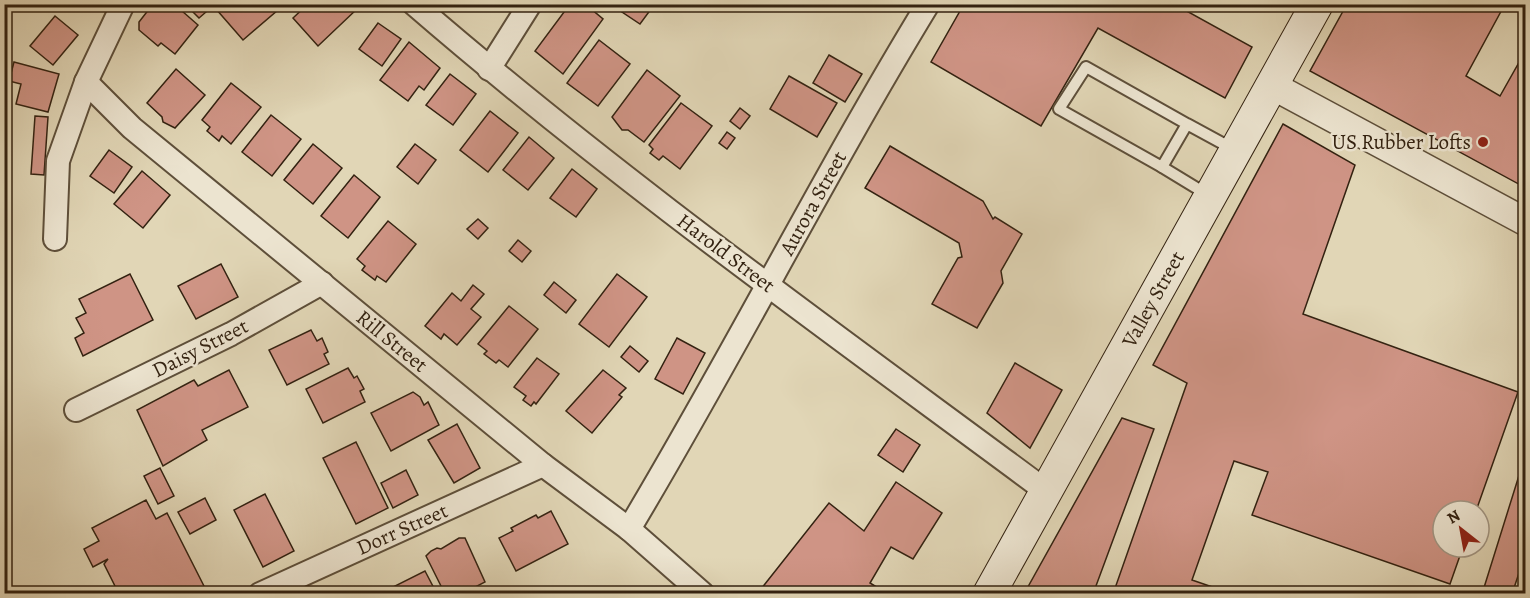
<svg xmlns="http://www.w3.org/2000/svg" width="1530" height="598" font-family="Alegreya,serif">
  <rect width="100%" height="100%" fill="#e1d6b6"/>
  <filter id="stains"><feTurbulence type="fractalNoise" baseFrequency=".00333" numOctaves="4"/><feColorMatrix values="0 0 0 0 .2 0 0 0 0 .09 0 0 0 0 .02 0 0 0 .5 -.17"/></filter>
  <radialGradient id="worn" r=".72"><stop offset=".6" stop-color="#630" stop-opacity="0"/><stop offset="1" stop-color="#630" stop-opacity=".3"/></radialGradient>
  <g fill="#cf9485" stroke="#321" stroke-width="1.5">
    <path d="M153,4H174L198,25L175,54L161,43L158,46L139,30V22Z"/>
    <path d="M191,4H199L206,12L199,18L188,7Z"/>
    <path d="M221,4H285L243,40L216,9Z"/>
    <path d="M308,4H354L358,8L318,46L293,18Z"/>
    <path d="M570,4H585L603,19L563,74L535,51Z"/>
    <path d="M627,4H654V5L640,24L622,12Z"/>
    <path d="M964,4H1174L1252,47L1225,98L1098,28L1041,126L931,62Z"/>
    <path d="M1347,4H1505L1466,76L1500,96L1526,50V188L1310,71Z"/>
    <path d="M55,16L78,35L53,65L30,46Z"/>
    <path d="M378,23L401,39L382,66L359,49Z"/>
    <path d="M599,40L630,64L598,106L567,83Z"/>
    <path d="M409,42L440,68L424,90L419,86L408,101L380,80Z"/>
    <path d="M829,55L862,74L845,102L813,83Z"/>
    <path d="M14,62L59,74L48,112L16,104L21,84L9,81Z"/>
    <path d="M176,69L205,95L175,128L163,122L162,117L147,103Z"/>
    <path d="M647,70L680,96L644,142L628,130H622L612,117Z"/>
    <path d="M450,74L476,94L453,125L426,105Z"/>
    <path d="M789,76L837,103L817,137L770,109Z"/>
    <path d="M231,83L261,107L231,144L222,136L219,141L207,131L210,127L202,120Z"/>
    <path d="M681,103L712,126L680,169L663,156L659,160L650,153L653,149L649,145Z"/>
    <path d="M740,108L750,116L740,129L730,121Z"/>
    <path d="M490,111L518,133L488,172L460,150Z"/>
    <path d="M271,115L301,139L272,176L242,152Z"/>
    <path d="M35,116L48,117L44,175L31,174Z"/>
    <path d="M1283,124L1355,165L1303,314L1518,392L1476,511H1443V547H1463L1450,584L1252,515L1268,472L1234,461L1192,580L1224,591L1223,594H1113L1187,383L1153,365Z"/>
    <path d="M727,132L735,138L727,149L719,143Z"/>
    <path d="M529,137L554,158L528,190L503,170Z"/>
    <path d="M313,144L342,168L313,204L284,180Z"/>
    <path d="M415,144L436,160L418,184L397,167Z"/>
    <path d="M890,146L983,201L993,219L995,217L1022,234L1001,271L1003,283L977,328L932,304L958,258L962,257L959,243L865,188Z"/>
    <path d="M109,150L132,167L114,193L90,176Z"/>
    <path d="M572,169L597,189L576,217L550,198Z"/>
    <path d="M142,171L170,195L143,228L114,204Z"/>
    <path d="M354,175L380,197L348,238L321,216Z"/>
    <path d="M478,219L488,228L478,239L467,229Z"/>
    <path d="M388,221L416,244L386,282L377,276L375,280L362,270L365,266L357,259Z"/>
    <path d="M518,240L531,251L522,262L509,251Z"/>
    <path d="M221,264L238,297L196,319L178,286Z"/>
    <path d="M130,274L153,320L83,356L75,338L84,333L76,318L86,313L79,299Z"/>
    <path d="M617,274L647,297L609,347L579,324Z"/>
    <path d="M554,282L576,300L566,313L544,295Z"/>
    <path d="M473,285L484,294L471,309L481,317L457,345L444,334L441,339L425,326L452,293L461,301Z"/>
    <path d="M509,306L538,329L508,367L499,360L496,363L484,354L487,351L478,344Z"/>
    <path d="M311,330L317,341L322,338L328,352L324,354L329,364L287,385L269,350Z"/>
    <path d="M677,338L705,353L683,394L655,379Z"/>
    <path d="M630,346L648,361L639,372L621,357Z"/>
    <path d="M537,358L559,374L536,404L534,402L531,406L523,400L526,396L514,387Z"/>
    <path d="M1015,363L1062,390L1030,448L987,413Z"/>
    <path d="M348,368L354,378L357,376L364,389L360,391L365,402L323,423L306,389Z"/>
    <path d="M229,370L248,407L202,430L207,440L163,466L137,410L194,380L198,386Z"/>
    <path d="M603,370L626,388L619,395L622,397L592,433L566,411Z"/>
    <path d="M413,392L420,397L424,405L428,402L439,425L391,451L371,413Z"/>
    <path d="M1122,418L1154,429L1093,594H1024Z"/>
    <path d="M457,424L480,468L454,483L428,440Z"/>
    <path d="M896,429L920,445L903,472L878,455Z"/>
    <path d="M356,442L388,508L356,524L323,458Z"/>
    <path d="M1526,453V552L1512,594H1482Z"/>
    <path d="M160,468L174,496L158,504L144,476Z"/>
    <path d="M406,470L418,495L393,508L381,483Z"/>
    <path d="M896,482L942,513L913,559L891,547L870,583L880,589L878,594H757L829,503L864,531Z"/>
    <path d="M265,494L294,551L263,567L234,510Z"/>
    <path d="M205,498L216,520L190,534L178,512Z"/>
    <path d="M146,500L156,519L167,513L208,594H119L104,564L108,559L93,567L84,549L99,541L92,528Z"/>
    <path d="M551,511L568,544L516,571L499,538L513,531L511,528L536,515L538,518Z"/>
    <path d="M459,538H465L485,582L462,594H445L426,556L431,551L437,548L441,549Z"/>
    <path d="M425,571L437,594H394L391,588Z"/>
  </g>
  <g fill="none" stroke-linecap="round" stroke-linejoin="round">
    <defs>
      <g id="service">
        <path d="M1187,124L1086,67L1059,109L1162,167L1187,124L1233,149"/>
        <path d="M1162,167L1208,195"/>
      </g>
      <g id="minor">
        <path d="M414,4C615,178 833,333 1046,491"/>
        <path d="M489,69L530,4"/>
        <path d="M86,82L132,128L543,465L629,529L703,594"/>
        <path d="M55,239L58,161L86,82L123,4"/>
        <path d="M76,410L231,334L322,283"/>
        <path d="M629,529C733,356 823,176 928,4"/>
        <path d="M260,594L543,465"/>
      </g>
      <path id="tertiary" d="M1273,86L1526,222"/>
      <path id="secondary" d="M989,594L1317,4"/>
    </defs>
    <use href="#service" stroke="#5e4f3a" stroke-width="14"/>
    <use href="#minor" stroke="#5e4f3a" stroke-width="26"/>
    <use href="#tertiary" stroke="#5e4f3a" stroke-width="30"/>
    <use href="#secondary" stroke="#321" stroke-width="34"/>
    <use href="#service" stroke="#ece4d0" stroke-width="10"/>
    <use href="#minor" stroke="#ece4d0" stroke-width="22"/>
    <use href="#tertiary" stroke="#ece4d0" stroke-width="27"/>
    <use href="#secondary" stroke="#ece4d0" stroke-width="32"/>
  </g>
  <circle fill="#8f2418" stroke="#ece4d0" stroke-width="2" cx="1483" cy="142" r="6"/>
  <g text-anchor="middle" stroke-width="5" stroke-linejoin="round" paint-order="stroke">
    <g font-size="21" fill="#321" stroke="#ece4d0" text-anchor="end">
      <text x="1471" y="149">US Rubber Lofts</text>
    </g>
    <g font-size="21" fill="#321" stroke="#ece4d0">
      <text transform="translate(813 203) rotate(-61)" y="7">Aurora Street</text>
      <text transform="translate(726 253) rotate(37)" y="7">Harold Street</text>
      <text transform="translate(1153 299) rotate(-61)" y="7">Valley Street</text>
      <text transform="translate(392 341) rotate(39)" y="7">Rill Street</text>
      <text transform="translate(200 348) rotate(-27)" y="7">Daisy Street</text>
      <text transform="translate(402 529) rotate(-24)" y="7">Dorr Street</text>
    </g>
  </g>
  <rect width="1530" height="598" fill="none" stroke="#e1d6b6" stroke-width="24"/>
  <rect x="6" y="6" width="1518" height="586" fill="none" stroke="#321" stroke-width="3"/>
  <rect x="12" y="12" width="1506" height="574" fill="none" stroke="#321" stroke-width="1.5"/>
  <g transform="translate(1461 529) rotate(329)"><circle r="28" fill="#ece4d0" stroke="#a29684" stroke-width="1.5"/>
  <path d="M0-4.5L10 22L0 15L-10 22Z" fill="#8f2418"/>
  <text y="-9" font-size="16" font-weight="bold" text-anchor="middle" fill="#332211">N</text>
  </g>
  <rect width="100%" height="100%" filter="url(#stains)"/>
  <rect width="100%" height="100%" fill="url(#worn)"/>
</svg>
